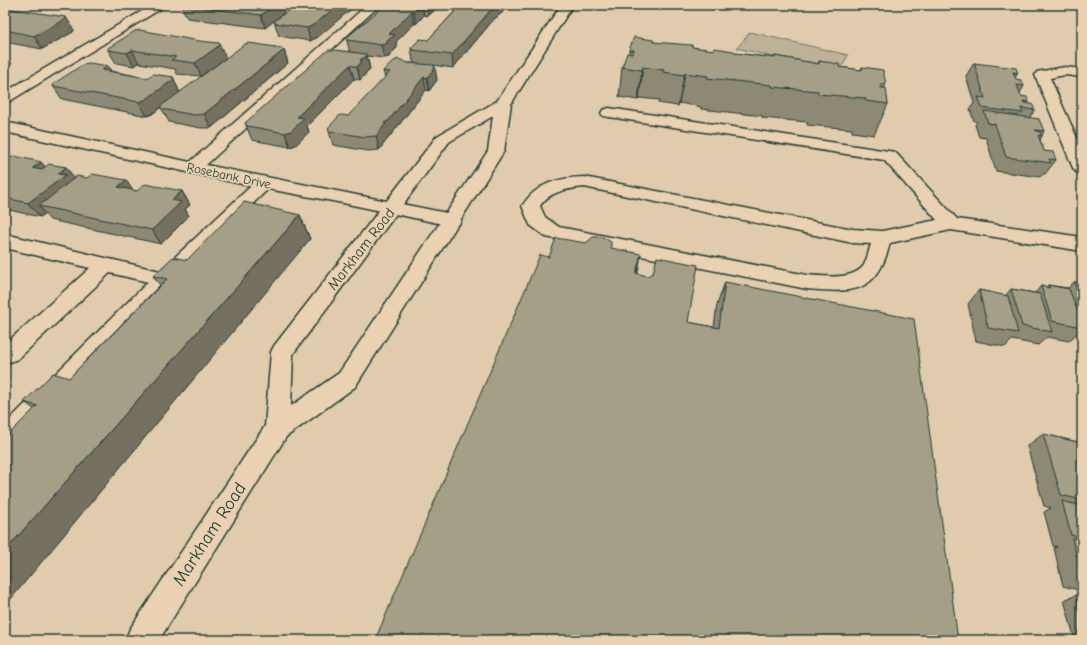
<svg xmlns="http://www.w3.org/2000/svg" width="1087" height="645" font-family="'Comic Neue',sans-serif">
  <rect width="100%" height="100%" fill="#e1cbad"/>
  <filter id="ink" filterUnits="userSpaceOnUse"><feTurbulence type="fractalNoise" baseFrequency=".025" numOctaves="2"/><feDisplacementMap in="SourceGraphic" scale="8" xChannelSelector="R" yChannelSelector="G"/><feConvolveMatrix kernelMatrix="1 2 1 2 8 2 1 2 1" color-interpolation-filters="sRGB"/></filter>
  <g filter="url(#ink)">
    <path fill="#bdb197" stroke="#6e7766" d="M750,32L848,55L839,73L737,48Z"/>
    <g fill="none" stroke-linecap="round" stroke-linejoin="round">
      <defs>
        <g id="minor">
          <path d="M152,5H167L10,101L5,103V92Z"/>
          <path d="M367,5H380L206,165L452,214L459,216L461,220L459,224L452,226L343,203L268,189L171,284L14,449L5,452V424L148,282L110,273L18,359L10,362L5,361V344L90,268L5,248V234L160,271L251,186L5,132V122L190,162Z"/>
          <path d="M1065,67L1082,69V77L1065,75L1050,78L1082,149V173L1076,172L1073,168L1035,75L1037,72Z"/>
          <path d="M609,108L895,152L957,219L1082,237V251L951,230L890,243C877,294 854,293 807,289L546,237L530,225L522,206C537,183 558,178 584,177L853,229L882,231L937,220L884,160L603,116L601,113L603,110ZM584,187L853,243L871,244C869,250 867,259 864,265C853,281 823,276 807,275L559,227L545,217L540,206C550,191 567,189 584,187Z"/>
        </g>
        <path id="major" d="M561,5H573L511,104L504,151L355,387L286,437L159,640H125L130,629L265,426L271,352L274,346L437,136L497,101ZM493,116L488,151L339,373L291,406L293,354L449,142Z"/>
      </defs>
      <use href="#minor" stroke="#1f3d34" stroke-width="3"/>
      <use href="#major" stroke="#1f3d34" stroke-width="3"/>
      <use href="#minor" fill="#e9d1b2" fill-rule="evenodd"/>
      <use href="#major" fill="#e9d1b2" fill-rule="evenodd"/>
    </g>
    <g fill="#8e8975" stroke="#1f3d34">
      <path d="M181,5L284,13L265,28L187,18Z"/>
      <path d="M296,5L318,37L310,41L279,36L274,21Z"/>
      <path d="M385,5H437V8L428,16L424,15L416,24H414L396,42L397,48L391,53L389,57L384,58L367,56L370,69L365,73L366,74L360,80L354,79L307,126L309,132L296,145L290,147L252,140L245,123L350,52L346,38Z"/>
      <path d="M458,5H502L503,12L494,19L453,68L433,65L437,80L429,91L426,90L391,135L389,136V137L379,150L368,151L333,145L328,128L348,116L385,78L383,71L408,63H415L413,61L411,48L428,40L459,7Z"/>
      <path d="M718,5H750L749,9Z"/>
      <path d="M5,8L74,30L73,32L42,49L5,42Z"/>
      <path d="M653,40V42L734,53L775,58V56L818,64L819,61L839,67L861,70L862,67L886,84L884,88L888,104L874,135L852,132V129L807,125V122L762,118L763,116L701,109V107L679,103L678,106L658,103L659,100L639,98L638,100L619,97L622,67L629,53V50Z"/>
      <path d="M199,41L201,76L177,74L175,69L139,63L134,66L116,63L108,50Z"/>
      <path d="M284,50L288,63L211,128H201L169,122L161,107L152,114L147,116L62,99L53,86L108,66L111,71L147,78L173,77L179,91V92Z"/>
      <path d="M974,63L1018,73L1015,78L1016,79L1024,86L1020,93L1021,96L1029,102L1028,103L1035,110L1029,118L1044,131L1042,135V136L1040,140L1044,151L1056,160L1045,174H1043L1040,177L996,171L986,138L979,137L975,125L977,122L974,121L970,110L974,103L966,76Z"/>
      <path d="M5,161L41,162L45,167H66L74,178L137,191H182L190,205L185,209L189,216L161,244L50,220L45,214L40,217L5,209Z"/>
      <path d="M300,215L310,239L34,409L24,402L69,378L160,285L153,276L187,260Z"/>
      <path d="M611,248L688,322L714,327L717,305L725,282L958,640L549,257Z"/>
      <path d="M1074,282L1082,283V331L1080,330L1069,341L1047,337L1038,345L1012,340L1005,347L976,341L968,304L979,290L1005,296L1011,289L1035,293L1041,286L1046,287L1048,285L1068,288Z"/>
      <path d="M1082,388V397L1077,391Z"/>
      <path d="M1043,434L1082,443V591L1063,586L1054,548L1057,547L1053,546L1044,512L1051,508L1044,506L1027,446Z"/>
      <path d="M1082,593V640H1075L1064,600Z"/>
    </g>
    <g fill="#746f5f" stroke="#1f3d34">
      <path d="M275,5H282L284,13L265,28L261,15Z"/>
      <path d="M338,5H356L318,37L310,41L307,28Z"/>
      <path d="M420,5H422L424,15L416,24L414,12Z"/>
      <path d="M427,5H437V8L428,16Z"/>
      <path d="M495,5H502L503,12L494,19L453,68L452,55Z"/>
      <path d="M412,11L414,24L396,42L397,48L391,53L389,57L384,58L381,45L388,40L389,34Z"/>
      <path d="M66,17L74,30L73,32L42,49L34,36Z"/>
      <path d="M219,43L226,58L201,76L195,63Z"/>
      <path d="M132,50L139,63L134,66L127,53Z"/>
      <path d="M284,50L288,63L211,128L204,114Z"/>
      <path d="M5,54L12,64L5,68Z"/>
      <path d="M367,56L370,69L365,73L366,74L360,80L357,67L360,60Z"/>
      <path d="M350,65L354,79L307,126L309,132L296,145L290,147L285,133L297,117Z"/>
      <path d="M108,66L116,80L102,70Z"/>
      <path d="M435,67L437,80L429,91L427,78Z"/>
      <path d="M643,67L639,98L638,100L642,70Z"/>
      <path d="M685,73L679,103L678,106Z"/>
      <path d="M173,77L179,91L180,93L152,114L147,116L139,102Z"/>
      <path d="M424,77L426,90L391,135L389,136V137L379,150L376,136L384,123Z"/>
      <path d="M41,162L52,176L33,168Z"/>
      <path d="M66,167L76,181L39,206L45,214L40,217L28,203L58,174Z"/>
      <path d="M126,180L135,194L118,187Z"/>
      <path d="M182,191L190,205L185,209L189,216L161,244L152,230L172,200Z"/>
      <path d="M300,215L310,239L5,606V551Z"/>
      <path d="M641,254L637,278L636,273Z"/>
    </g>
    <g fill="#a59f88" stroke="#1f3d34">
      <path d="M181,5H275L261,15Z"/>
      <path d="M296,5H338L315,24L307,28L275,23L274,21Z"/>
      <path d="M385,5H420L414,12L412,11L389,34L395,35L388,40L386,44L381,45L347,40L346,38Z"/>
      <path d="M461,5H495L452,55L413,50L411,48L420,39L428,40Z"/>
      <path d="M5,8L66,17V19L34,36L5,30Z"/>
      <path d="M140,30L199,41L219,43L220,45L195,63L171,60L176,57L132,50L127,53L108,50V48L135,31Z"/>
      <path d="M634,37L653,40V42L692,45V47L714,50V48L734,51V53L775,58V56L819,64V61L839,64V67L862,70V67L883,70L886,84H881V88H886L888,104L866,101L865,98L818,94V91L772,87V85L707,78L708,76L685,73L684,75L663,72L664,70L643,67L642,70L622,67L627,53L632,54L634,50H629Z"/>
      <path d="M249,43L282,48L284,50L204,114L194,115L161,109V106L245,44Z"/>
      <path d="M328,50H335L366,54L367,56L360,60L362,61L357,67L350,65L297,117L304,118L291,131L285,133L247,126L245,123Z"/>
      <path d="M398,59L408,63L433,65L435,67L427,78L424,77L388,121L384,123H386L376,136L365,137L329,131L328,128L340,115L348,116L390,72L383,71L394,61Z"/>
      <path d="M89,63L108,66L102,70L147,78L153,74L173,77V80L145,100L139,102L53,86V84L84,64Z"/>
      <path d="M974,63L1016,68L1018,73L1013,72L1016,79L1021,80L1024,86L1017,85L1021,96L1027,97L1029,102L1023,101L1024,103L1032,104L1035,110L1021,108L1023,113L982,108L978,97L985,98Z"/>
      <path d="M984,111L1039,119L1044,131L1035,130L1040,132L1042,136L1038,135L1044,151L1053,152L1056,160L1049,159L1051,163L1006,157L995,124L988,123Z"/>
      <path d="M14,156L41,162L33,168L41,170L49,164L66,167L58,174L66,175L28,203L5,198V161Z"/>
      <path d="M92,174L126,180L118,187L137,191L145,184L182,191L172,200L181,202L152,230L39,206L77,176L87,178Z"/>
      <path d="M244,202L300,215L5,551V438L37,406L24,402L53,373L69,378L167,279L153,276L173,257L187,260Z"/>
      <path d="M593,237H603L611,242V248L641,254L636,273L647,276L653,273L657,257L698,265L688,322L719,328L725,282L914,319L958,640H375L540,255L549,257L556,238L586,243Z"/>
      <path d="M1074,282L1082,283V301Z"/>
      <path d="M1048,285L1069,289L1082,323V327L1052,321L1041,286L1050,288Z"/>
      <path d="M1011,289L1040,294L1052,332L1022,326Z"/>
      <path d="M979,290L1008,296L1018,333L988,328Z"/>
      <path d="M1043,434L1082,443V500L1061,495Z"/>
      <path d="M1062,501L1082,506V538L1071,535Z"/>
      <path d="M1072,538L1082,541V575Z"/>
    </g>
  </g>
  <g text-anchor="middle" stroke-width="3.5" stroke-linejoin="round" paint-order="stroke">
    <g font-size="13" fill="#1f3d34" stroke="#e9d1b2">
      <text transform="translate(229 175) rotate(12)" y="5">Rosebank Drive</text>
    </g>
    <g font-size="15" fill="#1f3d34" stroke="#e9d1b2">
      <text transform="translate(361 249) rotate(-52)" y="5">Markham Road</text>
    </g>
    <g font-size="18" fill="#1f3d34" stroke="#e9d1b2">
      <text transform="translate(209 534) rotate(-57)" y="6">Markham Road</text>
    </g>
  </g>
  <rect width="1087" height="645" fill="none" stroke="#e9d1b2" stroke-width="20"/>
  <rect x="10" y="10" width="1067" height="625" fill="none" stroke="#1f3d34" stroke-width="1.5" filter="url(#ink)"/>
</svg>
